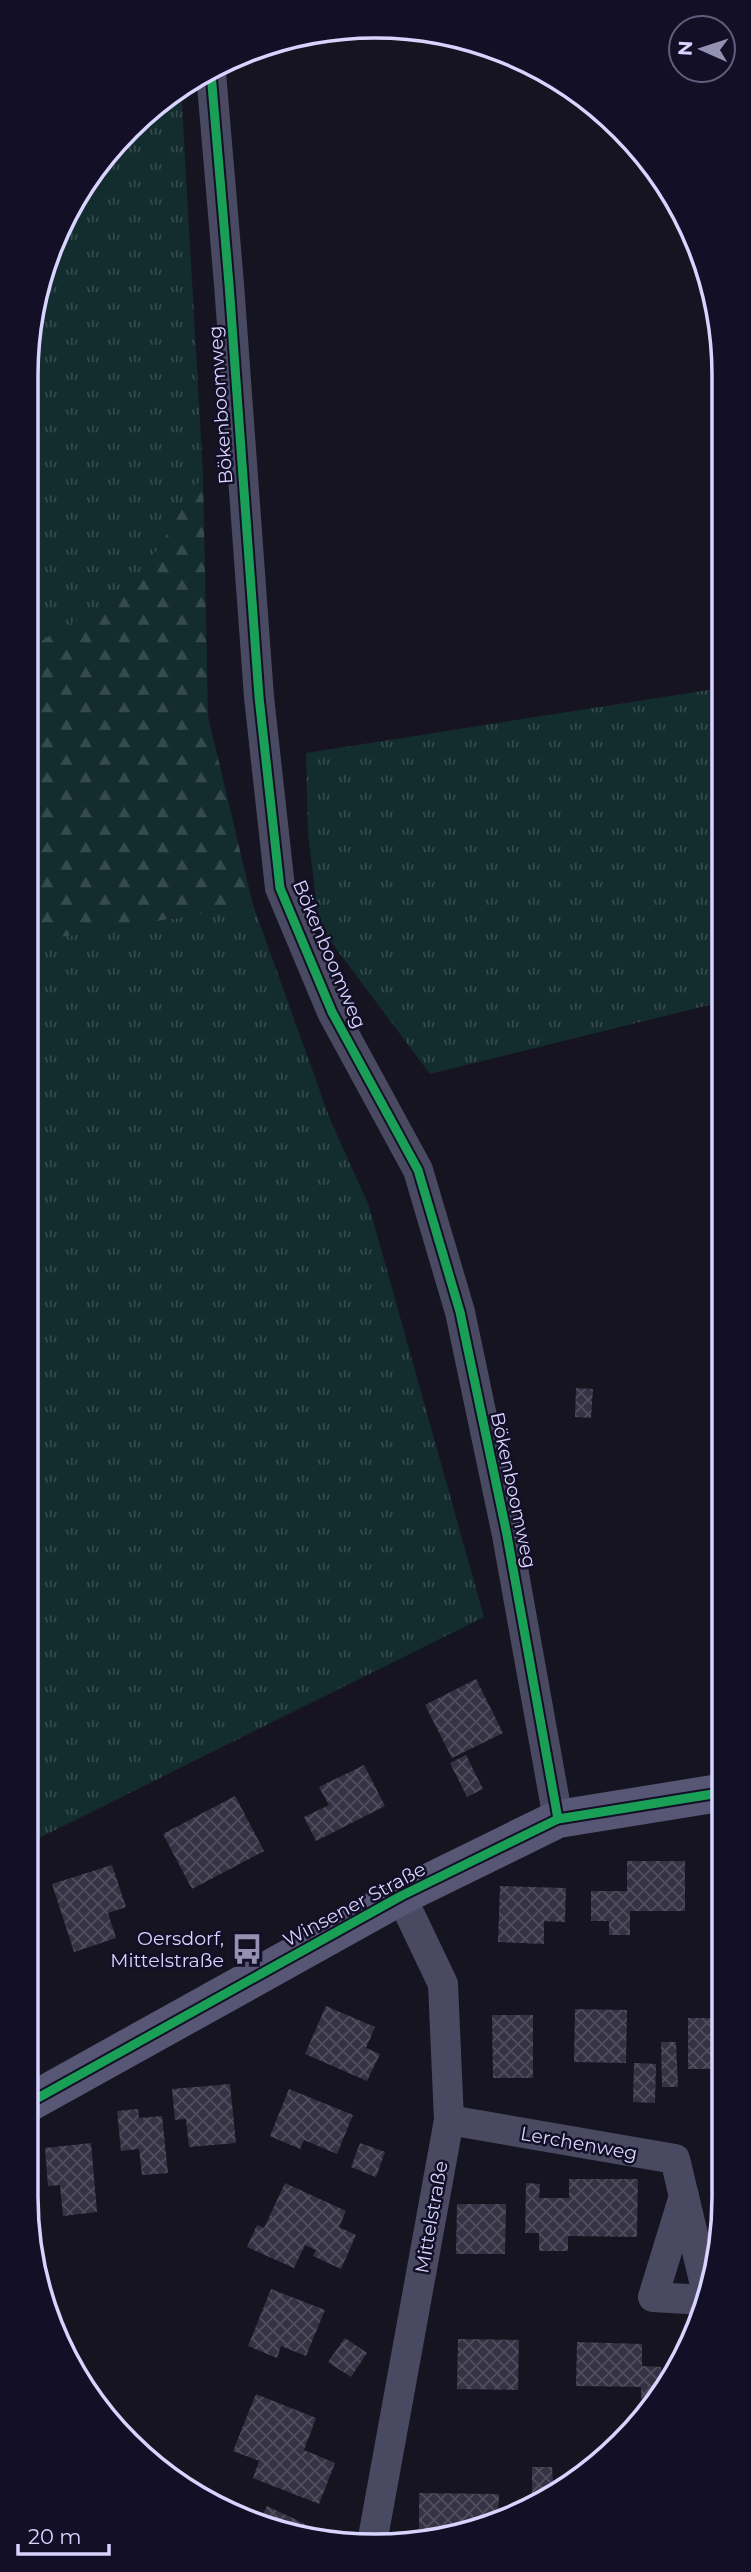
<svg xmlns="http://www.w3.org/2000/svg" width="751" height="2572" font-family="Montserrat,sans-serif">
  <defs>
    <pattern id="grass-tufts" width="24" height="20" patternUnits="userSpaceOnUse" patternTransform="scale(1.75)"><rect width="24" height="20" fill="#132c2d"/><path d="M3 7l-1-3M5 7V3M7 7l1-3M15 17l-1-3M17 17v-4M19 17l1-3" fill="none" stroke="#354a4c"/></pattern>
    <pattern id="forest-firs" width="22" height="20" patternUnits="userSpaceOnUse" patternTransform="scale(1.75)"><rect width="22" height="20" fill="#132c2d"/><path d="M5 1l3.5 6h-7zM16 11l3.5 6h-7z" fill="#354a4c"/></pattern>
    <pattern id="building-cross-hatch" width="8" height="8" patternUnits="userSpaceOnUse" patternTransform="scale(1.75)"><rect width="8" height="8" fill="#343243"/><path d="M0 0l8 8M0 8l8-8" fill="none" stroke="#514f5f"/></pattern>
  </defs>
  <rect width="100%" height="100%" fill="#161421"/>
  <g fill="url(#grass-tufts)">
    <path d="M181,86L203,475L134,588L32,646L33,308L85,182Z"/>
    <path d="M721,688V1002L430,1074L319,926L308,832L306,753Z"/>
    <path d="M253,905L330,1119L369,1206L484,1617L27,1844L31,942Z"/>
  </g>
  <path fill="url(#forest-firs)" d="M203,475L208,716L253,905L31,942L32,646L134,588Z"/>
  <g fill="url(#building-cross-hatch)">
    <path d="M576,1388L593,1389L591,1418L575,1417Z"/>
    <path d="M476,1679L503,1733L452,1758L425,1705Z"/>
    <path d="M466,1755L483,1789L467,1797L450,1763Z"/>
    <path d="M364,1765L385,1806L316,1841L304,1817L329,1805L319,1787Z"/>
    <path d="M235,1796L264,1851L192,1889L163,1834Z"/>
    <path d="M627,1861H685V1911H630V1935H609V1921H591V1891H627Z"/>
    <path d="M112,1865L126,1907L108,1913L116,1938L74,1952L52,1884Z"/>
    <path d="M500,1886L566,1888L565,1922L544,1921V1944L498,1942Z"/>
    <path d="M27,1931L37,1961L27,1964Z"/>
    <path d="M28,1975L35,1997L27,2000V1975Z"/>
    <path d="M326,2006L375,2027L366,2048L380,2054L367,2081L305,2054Z"/>
    <path d="M575,2009L627,2010L626,2063L574,2062Z"/>
    <path d="M492,2015H533V2078H493Z"/>
    <path d="M688,2018H719L718,2078H715V2069H688Z"/>
    <path d="M661,2042H676L678,2087H662Z"/>
    <path d="M634,2063L656,2064L655,2103L633,2102Z"/>
    <path d="M230,2084L236,2143L189,2147L186,2119L175,2120L172,2089Z"/>
    <path d="M289,2089L353,2115L337,2154L304,2140L300,2149L270,2136Z"/>
    <path d="M138,2109L139,2118L162,2116L168,2173L142,2175L139,2149L121,2151L117,2111Z"/>
    <path d="M91,2143L97,2212L63,2216L60,2185L48,2186L45,2148Z"/>
    <path d="M360,2143L385,2152L376,2177L351,2167Z"/>
    <path d="M569,2179H638L637,2237L568,2236V2251H539V2233H525L526,2183L540,2184L539,2198H569Z"/>
    <path d="M285,2183L346,2211L339,2227L356,2235L341,2269L313,2256L316,2250L305,2245L294,2268L247,2247L257,2225L264,2228Z"/>
    <path d="M457,2204H506L505,2254H456Z"/>
    <path d="M271,2289L325,2310L306,2356L281,2346L277,2358L248,2346Z"/>
    <path d="M345,2338L367,2353L351,2377L328,2362Z"/>
    <path d="M458,2339L519,2340L518,2390L457,2389Z"/>
    <path d="M577,2342L642,2344V2366L661,2367V2391L653,2399H641V2387L576,2386Z"/>
    <path d="M256,2394L316,2418L304,2450L335,2463L319,2504L253,2478L259,2461L233,2451Z"/>
    <path d="M532,2467H552L553,2482H561V2487L532,2501Z"/>
    <path d="M419,2493L499,2494L498,2518L466,2534L419,2538Z"/>
    <path d="M232,2506L258,2518L257,2519L230,2512Z"/>
    <path d="M267,2506L305,2524L302,2531L260,2520Z"/>
  </g>
  <g fill="none" stroke-linecap="round" stroke-linejoin="round">
    <g stroke="#4a4962" stroke-width="30">
      <path d="M211,73L229,284L259,697L280,888L332,1012L418,1170L460,1312L507,1535L558,1819"/>
      <path d="M449,2120L675,2159L707,2293"/>
      <path d="M684,2196L653,2297L705,2300"/>
      <path d="M372,2543L449,2120L443,1984L401,1896"/>
    </g>
    <path stroke="#575674" stroke-width="38" d="M27,2104L401,1896L558,1819L719,1793"/>
    <defs>
      <g id="cycleway">
        <path d="M211,73L229,284L259,697L280,888L332,1012L418,1170L460,1312L507,1535L558,1819"/>
        <path d="M27,2104L401,1896L558,1819L719,1793"/>
      </g>
    </defs>
    <use href="#cycleway" stroke="#130f26" stroke-width="13"/>
    <use href="#cycleway" stroke="#1a9f57" stroke-width="9"/>
  </g>
  <defs>
    <symbol id="bus-bare" viewBox="-9 -9 18 18"><path d="M-5-6H5V4H4V6H2V4H-2V6H-4V4H-5ZM-3.5-4V0h7V-4ZM-3.5 1.2v1.5H-2V1.2ZM2 1.2v1.5H3.5V1.2Z" fill="#9591b1" stroke="#130f26" stroke-width="2.5" paint-order="stroke"/></symbol>
  </defs>
  <g fill-rule="evenodd">
    <use href="#bus-bare" x="225" y="1927" width="44" height="44"/>
  </g>
  <g text-anchor="middle" stroke-width="5" stroke-linejoin="round" paint-order="stroke">
    <g font-size="19" fill="#d9d4ff" stroke="#130f26">
      <text transform="translate(220 405) rotate(-94)" y="7">Bökenboomweg</text>
      <text transform="translate(330 954) rotate(67)" y="7">Bökenboomweg</text>
      <text transform="translate(514 1490) rotate(78)" y="7">Bökenboomweg</text>
      <text transform="translate(354 1904) rotate(-28)" y="7">Winsener Straße</text>
      <text transform="translate(579 2143) rotate(10)" y="7">Lerchenweg</text>
      <text transform="translate(431 2217) rotate(-80)" y="7">Mittelstraße</text>
    </g>
    <g font-size="19" fill="#d9d4ff" stroke="#130f26" text-anchor="end">
      <text x="224" y="1945">Oersdorf,<tspan x="224" dy="22">Mittelstraße</tspan></text>
    </g>
  </g>
  <path d="M0 0H751V2572H0ZM375 38H375A337 337 0 0 1 712 375V2197A337 337 0 0 1 375 2534H375A337 337 0 0 1 38 2197V375A337 337 0 0 1 375 38Z" fill="#130f26" fill-rule="evenodd"/>
  <path fill="none" stroke="#d9d4ff" stroke-width="3.5" d="M375 38H375A337 337 0 0 1 712 375V2197A337 337 0 0 1 375 2534H375A337 337 0 0 1 38 2197V375A337 337 0 0 1 375 38Z"/>
  <g transform="translate(702 49) rotate(273)"><circle r="33" fill="#130f26" stroke="#625e7d" stroke-width="2"/>
  <path d="M0-5L12 26L0 18L-12 26Z" fill="#9591b1"/>
  <text y="-10" font-size="19" font-weight="bold" text-anchor="middle" fill="#d9d4ff">N</text>
  </g>
  <path d="M18 2544v10h91v-10" fill="none" stroke="#d9d4ff" stroke-width="3.5"/>
  <text x="28" y="2544" font-size="21" fill="#d9d4ff" stroke="#130f26" stroke-width="5" paint-order="stroke">20 m</text>
</svg>
